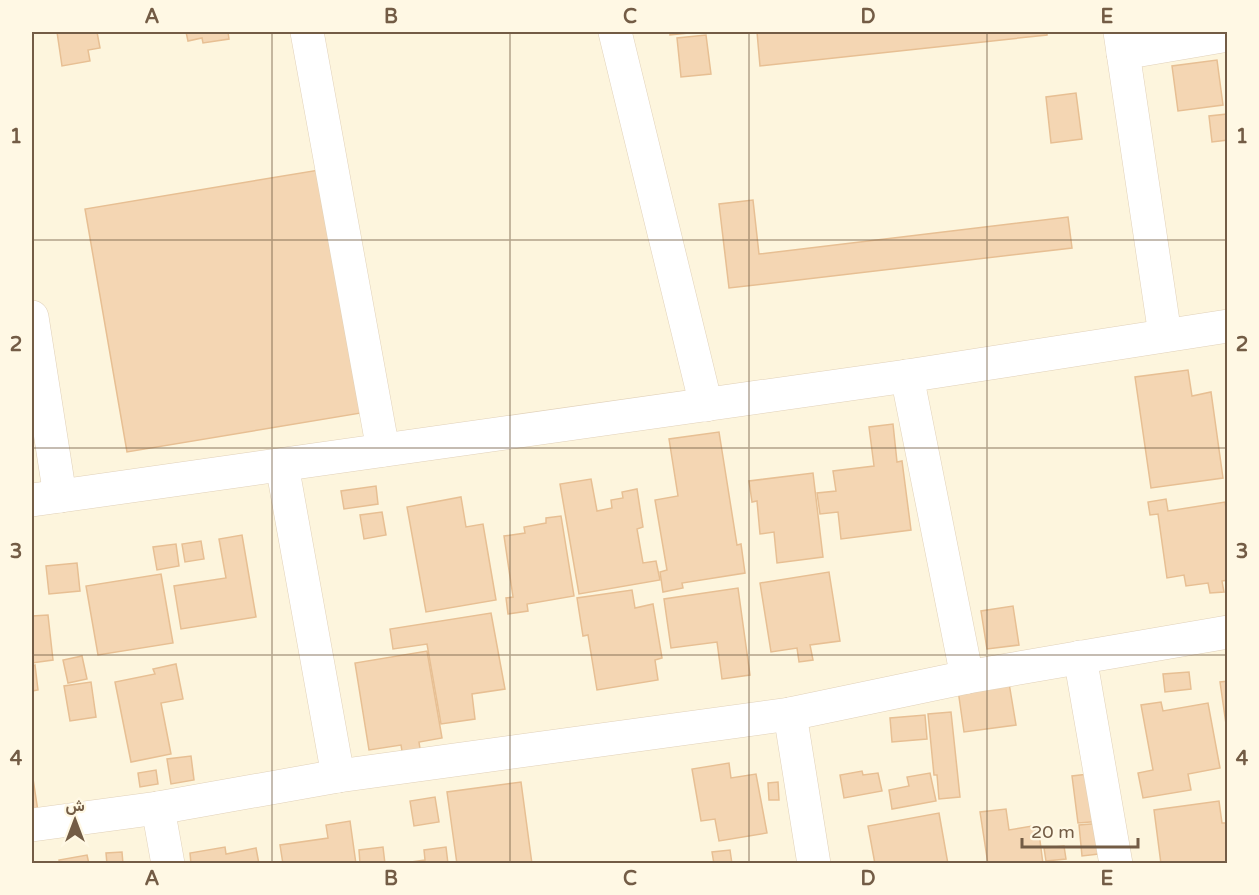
<svg xmlns="http://www.w3.org/2000/svg" width="1259" height="895" font-family="'Varela Round',Vazirmatn,sans-serif">
  <rect width="100%" height="100%" fill="#fdf5dd"/>
  <g fill="#f4d6b3" stroke="#e7bf93" stroke-width="1.5">
    <path d="M57,32H97L100,48L88,50L90,61L62,66Z"/>
    <path d="M186,32H228L229,39L203,43L202,38L188,41Z"/>
    <path d="M670,32H699L670,35Z"/>
    <path d="M757,32H1047V35L760,66Z"/>
    <path d="M706,35L711,74L681,77L677,38Z"/>
    <path d="M1217,60L1223,105L1178,111L1172,66Z"/>
    <path d="M1076,93L1082,139L1051,143L1046,97Z"/>
    <path d="M1226,99H1228V140L1212,142L1209,116L1227,114Z"/>
    <path d="M319,170L361,413L127,452L85,209Z"/>
    <path d="M753,200L759,254L1068,217L1072,248L729,288L719,204Z"/>
    <path d="M1188,370L1192,396L1211,392L1223,478L1151,488L1135,377Z"/>
    <path d="M893,424L897,462L902,461L911,530L841,539L838,512L820,514L817,493L836,491L833,471L874,466L869,427Z"/>
    <path d="M719,432L737,545L741,544L745,573L682,583L683,588L663,592L660,572L667,570L655,500L678,496L669,439Z"/>
    <path d="M813,473L823,557L777,563L774,532L760,534L757,501L752,502L749,481Z"/>
    <path d="M591,479L597,511L612,508L611,500L623,498L622,492L637,489L643,527L637,529L643,563L656,561L660,580L579,594L560,484Z"/>
    <path d="M376,486L378,504L344,509L341,491Z"/>
    <path d="M461,497L466,527L483,524L496,600L426,612L407,507Z"/>
    <path d="M1166,499L1168,511L1225,502L1228,519V580L1222,581L1224,592L1210,593L1208,583L1186,586L1184,575L1167,578L1158,514L1150,515L1148,502Z"/>
    <path d="M382,512L386,535L364,539L360,515Z"/>
    <path d="M561,516L574,596L527,604L528,611L508,614L506,598L513,597L504,536L525,533L524,527L546,523V518Z"/>
    <path d="M242,535L256,617L181,629L174,586L226,578L219,539Z"/>
    <path d="M201,541L204,559L185,562L182,544Z"/>
    <path d="M176,544L179,566L157,570L153,547Z"/>
    <path d="M77,563L80,591L49,594L46,566Z"/>
    <path d="M829,572L840,641L810,645L813,660L799,662L797,648L771,652L760,583Z"/>
    <path d="M161,574L173,643L98,655L86,586Z"/>
    <path d="M738,588L750,675L722,679L717,642L671,648L664,599Z"/>
    <path d="M632,590L635,608L653,604L662,658L655,660L658,680L597,690L588,635L583,636L577,598Z"/>
    <path d="M1013,606L1019,645L987,649L981,611Z"/>
    <path d="M491,613L505,689L472,694L475,719L441,724L427,644L393,649L390,629Z"/>
    <path d="M48,615L53,660L32,663V616Z"/>
    <path d="M427,651L442,738L419,742L421,755L403,757L401,745L369,750L355,663Z"/>
    <path d="M82,656L87,679L68,683L63,660Z"/>
    <path d="M176,664L183,699L161,703L171,754L131,762L115,682L155,674L153,669Z"/>
    <path d="M35,665L38,690L32,691V666Z"/>
    <path d="M1189,672L1191,689L1165,692L1163,674Z"/>
    <path d="M1228,681V738L1220,682Z"/>
    <path d="M91,682L96,717L70,721L64,686Z"/>
    <path d="M1009,683L1016,725L964,732L958,690Z"/>
    <path d="M1161,702L1163,711L1208,703L1220,768L1188,774L1191,790L1143,798L1138,773L1153,770L1141,705Z"/>
    <path d="M951,712L960,797L939,799L937,775H934L928,714Z"/>
    <path d="M925,715L927,739L892,742L890,718Z"/>
    <path d="M191,756L194,780L171,784L167,759Z"/>
    <path d="M729,763L731,778L756,774L767,833L719,841L715,819L701,821L692,769Z"/>
    <path d="M156,770L158,784L140,787L138,773Z"/>
    <path d="M862,771L863,775L878,773L882,791L844,798L840,775Z"/>
    <path d="M32,772L39,818L32,819Z"/>
    <path d="M930,773L936,801L892,809L889,790L909,786L907,777Z"/>
    <path d="M1097,773L1103,821L1078,823L1072,776Z"/>
    <path d="M521,782L532,864H457L447,792Z"/>
    <path d="M778,782L779,800H769L768,783Z"/>
    <path d="M435,797L439,822L414,826L410,801Z"/>
    <path d="M1219,801L1222,823H1228V864H1161L1154,810Z"/>
    <path d="M1006,809L1009,830L1038,825L1043,864H988L980,812Z"/>
    <path d="M939,813L948,864H875L868,826Z"/>
    <path d="M350,821L356,864H283L280,845L328,838L326,825Z"/>
    <path d="M1103,823L1107,853L1082,856L1079,825Z"/>
    <path d="M1064,846L1066,859L1046,861L1044,848Z"/>
    <path d="M225,847L226,854L256,848L259,864H191L190,853Z"/>
    <path d="M383,847L385,864H360L359,850Z"/>
    <path d="M446,847L448,864H397L425,860L424,850Z"/>
    <path d="M730,850L732,864H714L712,852Z"/>
    <path d="M122,852L123,864H107L106,853Z"/>
    <path d="M87,855L89,864H60L59,860Z"/>
  </g>
  <g fill="none" stroke-linecap="round" stroke-linejoin="round">
    <defs>
      <g id="street">
        <path d="M307,32L383,450"/>
        <path d="M615,32L706,405"/>
        <path d="M1120,32L1165,335"/>
        <path d="M1123,53L1228,35"/>
        <path d="M32,317L60,496"/>
        <path d="M907,376L967,677"/>
        <path d="M282,465L338,776"/>
        <path d="M32,500L907,376L1228,326"/>
        <path d="M1080,657L1116,864"/>
        <path d="M790,714L814,864"/>
        <path d="M158,808L168,864"/>
        <path d="M32,825L158,808L338,776L790,714L967,677L1228,632"/>
      </g>
    </defs>
    <use href="#street" stroke="#e1d1b9" stroke-width="34"/>
    <use href="#street" stroke="#fff" stroke-width="33"/>
  </g>
  <path fill="none" stroke="#735c45" stroke-width="1.5" stroke-opacity="0.55" d="M272,32V864M510,32V864M749,32V864M987,32V864M32,240H1228M32,448H1228M32,655H1228"/>
  <rect width="1259" height="895" fill="none" stroke="#fff8e4" stroke-width="66"/>
  <g transform="translate(75 820)" stroke="#fff8e4" stroke-width="4.5" paint-order="stroke">
  <path d="M0-4.5L10 22L0 15L-10 22Z" fill="#735c45"/>
  <text y="-9" font-size="16" font-weight="bold" text-anchor="middle" fill="#735c45">ش</text>
  </g>
  <path d="M1022 838v9h116v-9" fill="none" stroke="#735c45" stroke-width="3"/>
  <text x="1031" y="838" font-size="18" fill="#735c45" stroke="#fff8e4" stroke-width="4.5" paint-order="stroke">20 m</text>
  <rect x="33" y="33" width="1193" height="829" fill="none" stroke="#735c45" stroke-width="2"/>
  <g font-size="20" text-anchor="middle" font-weight="bold" fill="#735c45">
    <text x="152" y="23">A</text>
    <text x="391" y="23">B</text>
    <text x="630" y="23">C</text>
    <text x="868" y="23">D</text>
    <text x="1107" y="23">E</text>
    <text x="16" y="143">1</text>
    <text x="1242" y="143">1</text>
    <text x="16" y="351">2</text>
    <text x="1242" y="351">2</text>
    <text x="16" y="558">3</text>
    <text x="1242" y="558">3</text>
    <text x="16" y="765">4</text>
    <text x="1242" y="765">4</text>
    <text x="152" y="885">A</text>
    <text x="391" y="885">B</text>
    <text x="630" y="885">C</text>
    <text x="868" y="885">D</text>
    <text x="1107" y="885">E</text>
  </g>
</svg>
